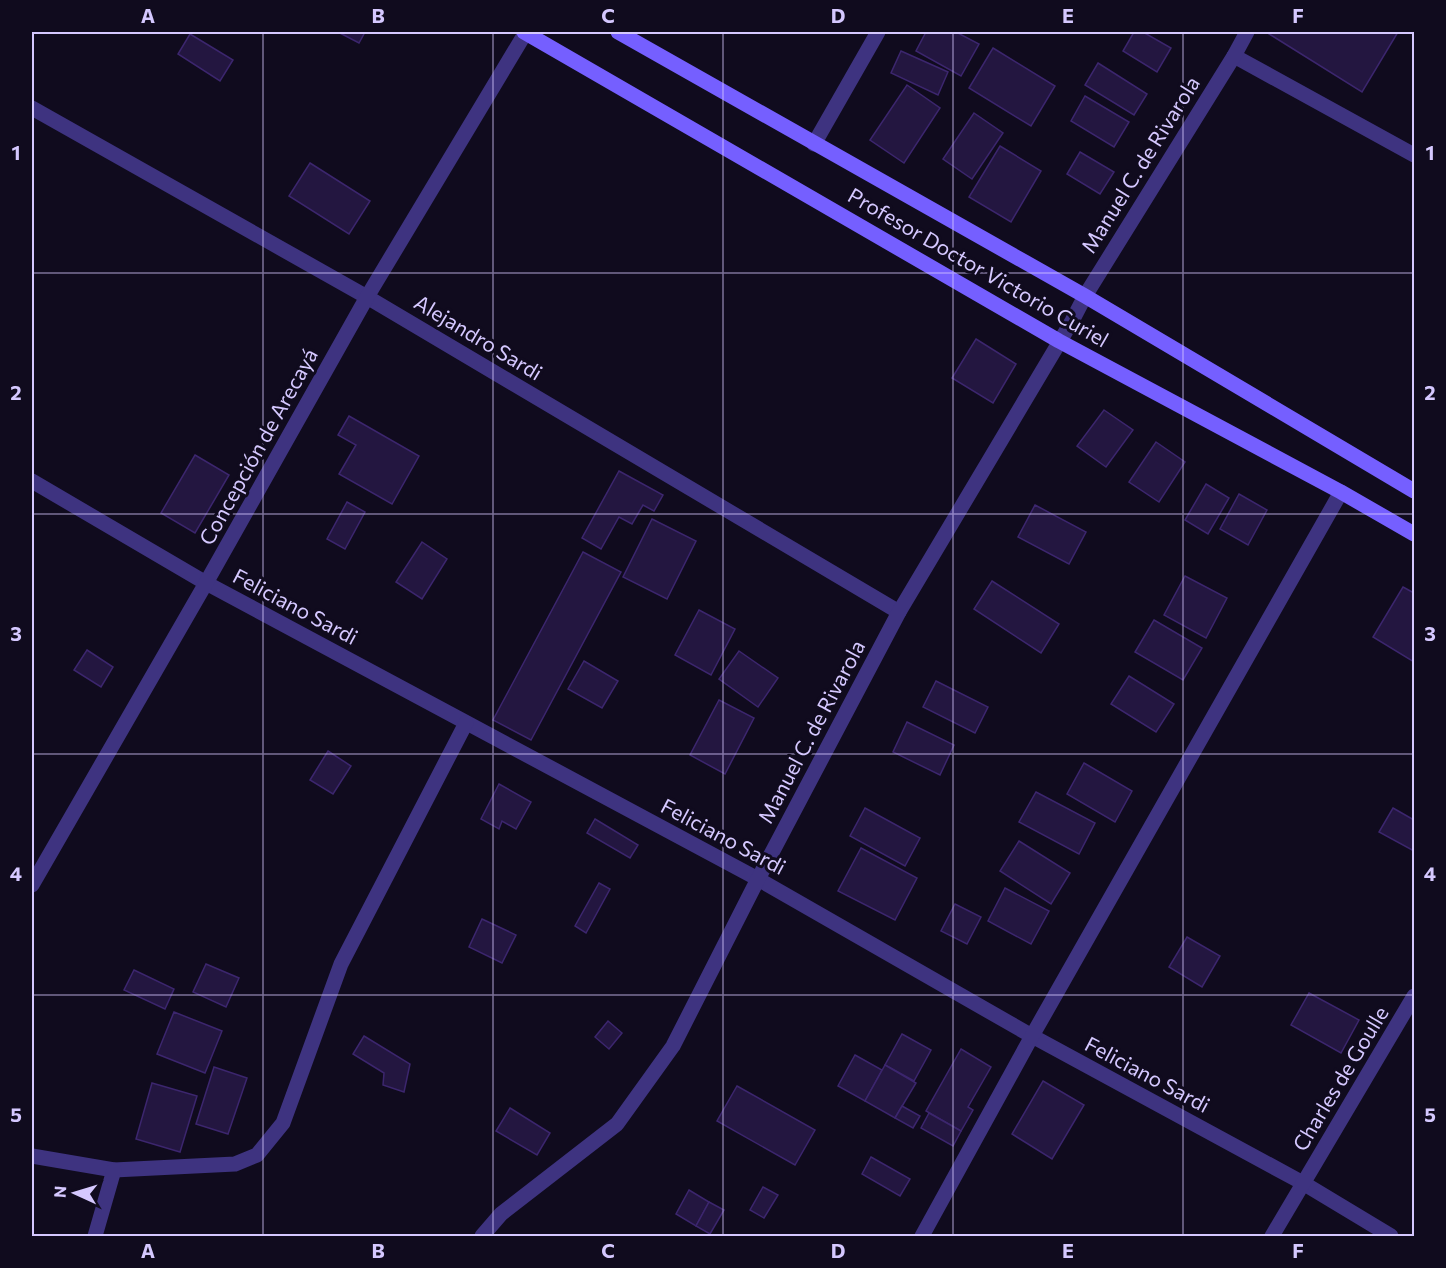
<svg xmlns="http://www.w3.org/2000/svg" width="1446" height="1268" font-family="Commissioner,sans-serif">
  <rect width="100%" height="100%" fill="#100b1e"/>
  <g fill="#231640" stroke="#3c266e" stroke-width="1.5">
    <path d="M338,32H365L359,43Z"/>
    <path d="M926,32H956L979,44L961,76L916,51Z"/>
    <path d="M1134,32H1143L1171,48L1157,72L1123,51Z"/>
    <path d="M1266,32H1398L1362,92Z"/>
    <path d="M190,34L233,60L220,81L178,54Z"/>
    <path d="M993,48L1055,86L1031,126L969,88Z"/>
    <path d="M901,51L948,72L938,95L891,73Z"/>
    <path d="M1098,63L1147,94L1134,115L1085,85Z"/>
    <path d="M907,85L940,108L904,163L870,140Z"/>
    <path d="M1085,96L1129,122L1114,147L1071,121Z"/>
    <path d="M974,113L1003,133L972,179L943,159Z"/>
    <path d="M1000,146L1041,171L1011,222L969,197Z"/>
    <path d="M1080,152L1114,172L1100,194L1067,174Z"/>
    <path d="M310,163L370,201L349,234L289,196Z"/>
    <path d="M976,339L1016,364L993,403L952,378Z"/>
    <path d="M1104,410L1133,430L1106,467L1077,446Z"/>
    <path d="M349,416L419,456L392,504L339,474L356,445L338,435Z"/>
    <path d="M1156,442L1185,462L1159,502L1129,482Z"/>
    <path d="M195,455L229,475L195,533L161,513Z"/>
    <path d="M619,471L663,495L654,511L643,505L632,524L619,517L601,549L582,538Z"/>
    <path d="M1206,484L1229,498L1208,534L1185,520Z"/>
    <path d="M1239,494L1267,510L1248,545L1220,529Z"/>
    <path d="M347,502L365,512L345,549L327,539Z"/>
    <path d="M1035,505L1086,532L1069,564L1018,537Z"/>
    <path d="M652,519L696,541L667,599L623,577Z"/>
    <path d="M422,542L447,559L422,599L396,582Z"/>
    <path d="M583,552L621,572L531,740L493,720Z"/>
    <path d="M1185,576L1227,598L1206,638L1164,615Z"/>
    <path d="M992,581L1059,624L1041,653L974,609Z"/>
    <path d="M1403,587L1414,593V662L1373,637Z"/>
    <path d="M699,610L735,629L711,675L675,655Z"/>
    <path d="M1154,620L1202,648L1183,680L1135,652Z"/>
    <path d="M87,650L113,667L101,687L74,670Z"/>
    <path d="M739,651L778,678L758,707L719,679Z"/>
    <path d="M584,661L618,681L602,708L568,689Z"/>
    <path d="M1129,676L1174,704L1156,732L1111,704Z"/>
    <path d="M936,681L988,707L975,733L923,707Z"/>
    <path d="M719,700L754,718L725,774L690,755Z"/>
    <path d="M907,722L954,745L940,775L893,752Z"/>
    <path d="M328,751L351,766L333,794L310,780Z"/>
    <path d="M1084,763L1132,791L1115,822L1067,794Z"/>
    <path d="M499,784L531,802L516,829L502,821L499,829L481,819Z"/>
    <path d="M1036,792L1095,823L1079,854L1019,822Z"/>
    <path d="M865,808L920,838L905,866L850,836Z"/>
    <path d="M1393,808L1414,820V851L1379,832Z"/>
    <path d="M595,819L638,845L630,858L587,833Z"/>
    <path d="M1019,841L1070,873L1051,904L1000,871Z"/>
    <path d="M861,848L917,878L895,920L838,891Z"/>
    <path d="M599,883L610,889L586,933L575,926Z"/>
    <path d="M1005,888L1049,911L1031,944L988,921Z"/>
    <path d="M955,904L981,917L967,944L941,931Z"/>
    <path d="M482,919L516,935L502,963L469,947Z"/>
    <path d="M1187,937L1220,956L1202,987L1169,967Z"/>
    <path d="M206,964L239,978L226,1007L193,992Z"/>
    <path d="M134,970L174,989L165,1009L124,990Z"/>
    <path d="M1309,993L1359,1020L1341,1053L1291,1025Z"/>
    <path d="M174,1012L222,1031L205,1073L157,1054Z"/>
    <path d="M608,1021L622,1033L609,1049L595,1037Z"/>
    <path d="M902,1034L931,1050L914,1081L885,1065Z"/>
    <path d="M364,1036L410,1064L404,1092L383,1085L384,1073L353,1054Z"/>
    <path d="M961,1049L991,1067L968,1107L973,1110L961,1131L926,1111Z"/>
    <path d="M855,1055L882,1070L865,1101L838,1086Z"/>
    <path d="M885,1065L916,1083L895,1118L865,1101Z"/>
    <path d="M214,1067L247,1078L228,1134L196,1124Z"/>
    <path d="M1043,1081L1084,1105L1052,1159L1012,1134Z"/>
    <path d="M152,1083L197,1096L180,1152L136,1139Z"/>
    <path d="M737,1086L815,1130L795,1165L717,1121Z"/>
    <path d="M902,1106L920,1116L913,1128L895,1118Z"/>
    <path d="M510,1108L550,1133L537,1155L496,1131Z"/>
    <path d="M929,1113L961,1131L953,1146L921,1128Z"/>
    <path d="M871,1157L910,1179L900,1196L862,1174Z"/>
    <path d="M763,1187L778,1195L764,1218L750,1210Z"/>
    <path d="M689,1190L709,1202L696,1226L676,1214Z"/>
    <path d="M709,1202L724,1210L710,1234L696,1226Z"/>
  </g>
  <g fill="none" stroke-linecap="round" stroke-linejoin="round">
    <g stroke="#3e3380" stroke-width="15">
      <path d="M1234,56L1414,155"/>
      <path d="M32,108L367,297L899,612"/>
      <path d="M814,144L878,32"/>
      <path d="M32,481L206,583L758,879L1032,1036L1303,1183L1391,1236"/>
      <path d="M32,885L206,583L367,297L526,32"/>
      <path d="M32,1156L114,1170L235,1164L257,1155L283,1123L341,964L466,723"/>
      <path d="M95,1236L114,1170"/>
      <path d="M482,1236L501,1214L617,1124L673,1046L758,879L899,612L1072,321L1085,296L1234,56L1247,32"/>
      <path d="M922,1236L1032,1036L1341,492"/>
      <path d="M1272,1236L1414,996"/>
    </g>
    <g stroke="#755fff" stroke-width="15">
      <path d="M524,32L1059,341L1341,492L1414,534"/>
      <path d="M618,32L1085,296L1414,491"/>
    </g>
  </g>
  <path fill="none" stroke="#d5c8ff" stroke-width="1.5" stroke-opacity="0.55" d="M263,32V1236M493,32V1236M723,32V1236M953,32V1236M1183,32V1236M32,273H1414M32,514H1414M32,754H1414M32,995H1414"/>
  <g text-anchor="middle" stroke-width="6" stroke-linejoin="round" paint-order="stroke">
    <g font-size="21" fill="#d5c8ff" stroke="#100b1e">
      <text transform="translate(1141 165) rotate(-58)" y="7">Manuel C. de Rivarola</text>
      <text transform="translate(978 268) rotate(30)" y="7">Profesor Doctor Victorio Curiel</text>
      <text transform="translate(478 338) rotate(31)" y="7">Alejandro Sardi</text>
      <text transform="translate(259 447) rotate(-61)" y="7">Concepción de Arecayá</text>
      <text transform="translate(295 607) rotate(28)" y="7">Feliciano Sardi</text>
      <text transform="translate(812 732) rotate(-62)" y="7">Manuel C. de Rivarola</text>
      <text transform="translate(723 837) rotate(28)" y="7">Feliciano Sardi</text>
      <text transform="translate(1147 1075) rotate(28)" y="7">Feliciano Sardi</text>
      <text transform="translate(1341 1079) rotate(-59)" y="7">Charles de Goulle</text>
    </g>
  </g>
  <rect width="1446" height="1268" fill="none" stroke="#100b1e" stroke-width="66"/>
  <g transform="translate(75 1193) rotate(274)" stroke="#100b1e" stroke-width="4.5" paint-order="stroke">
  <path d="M0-4.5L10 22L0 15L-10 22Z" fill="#d5c8ff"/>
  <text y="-9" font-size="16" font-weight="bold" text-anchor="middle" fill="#d5c8ff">N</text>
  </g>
  <rect x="33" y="33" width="1380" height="1202" fill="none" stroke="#d5c8ff" stroke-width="2"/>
  <g font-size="20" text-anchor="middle" font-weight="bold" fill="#d5c8ff">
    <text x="148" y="23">A</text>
    <text x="378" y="23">B</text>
    <text x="608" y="23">C</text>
    <text x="838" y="23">D</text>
    <text x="1068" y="23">E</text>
    <text x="1298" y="23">F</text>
    <text x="16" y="160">1</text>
    <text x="1430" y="160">1</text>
    <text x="16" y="400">2</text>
    <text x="1430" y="400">2</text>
    <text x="16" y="641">3</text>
    <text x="1430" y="641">3</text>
    <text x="16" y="881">4</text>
    <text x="1430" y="881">4</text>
    <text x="16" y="1122">5</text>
    <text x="1430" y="1122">5</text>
    <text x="148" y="1258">A</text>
    <text x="378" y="1258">B</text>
    <text x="608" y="1258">C</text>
    <text x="838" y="1258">D</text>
    <text x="1068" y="1258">E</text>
    <text x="1298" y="1258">F</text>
  </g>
</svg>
